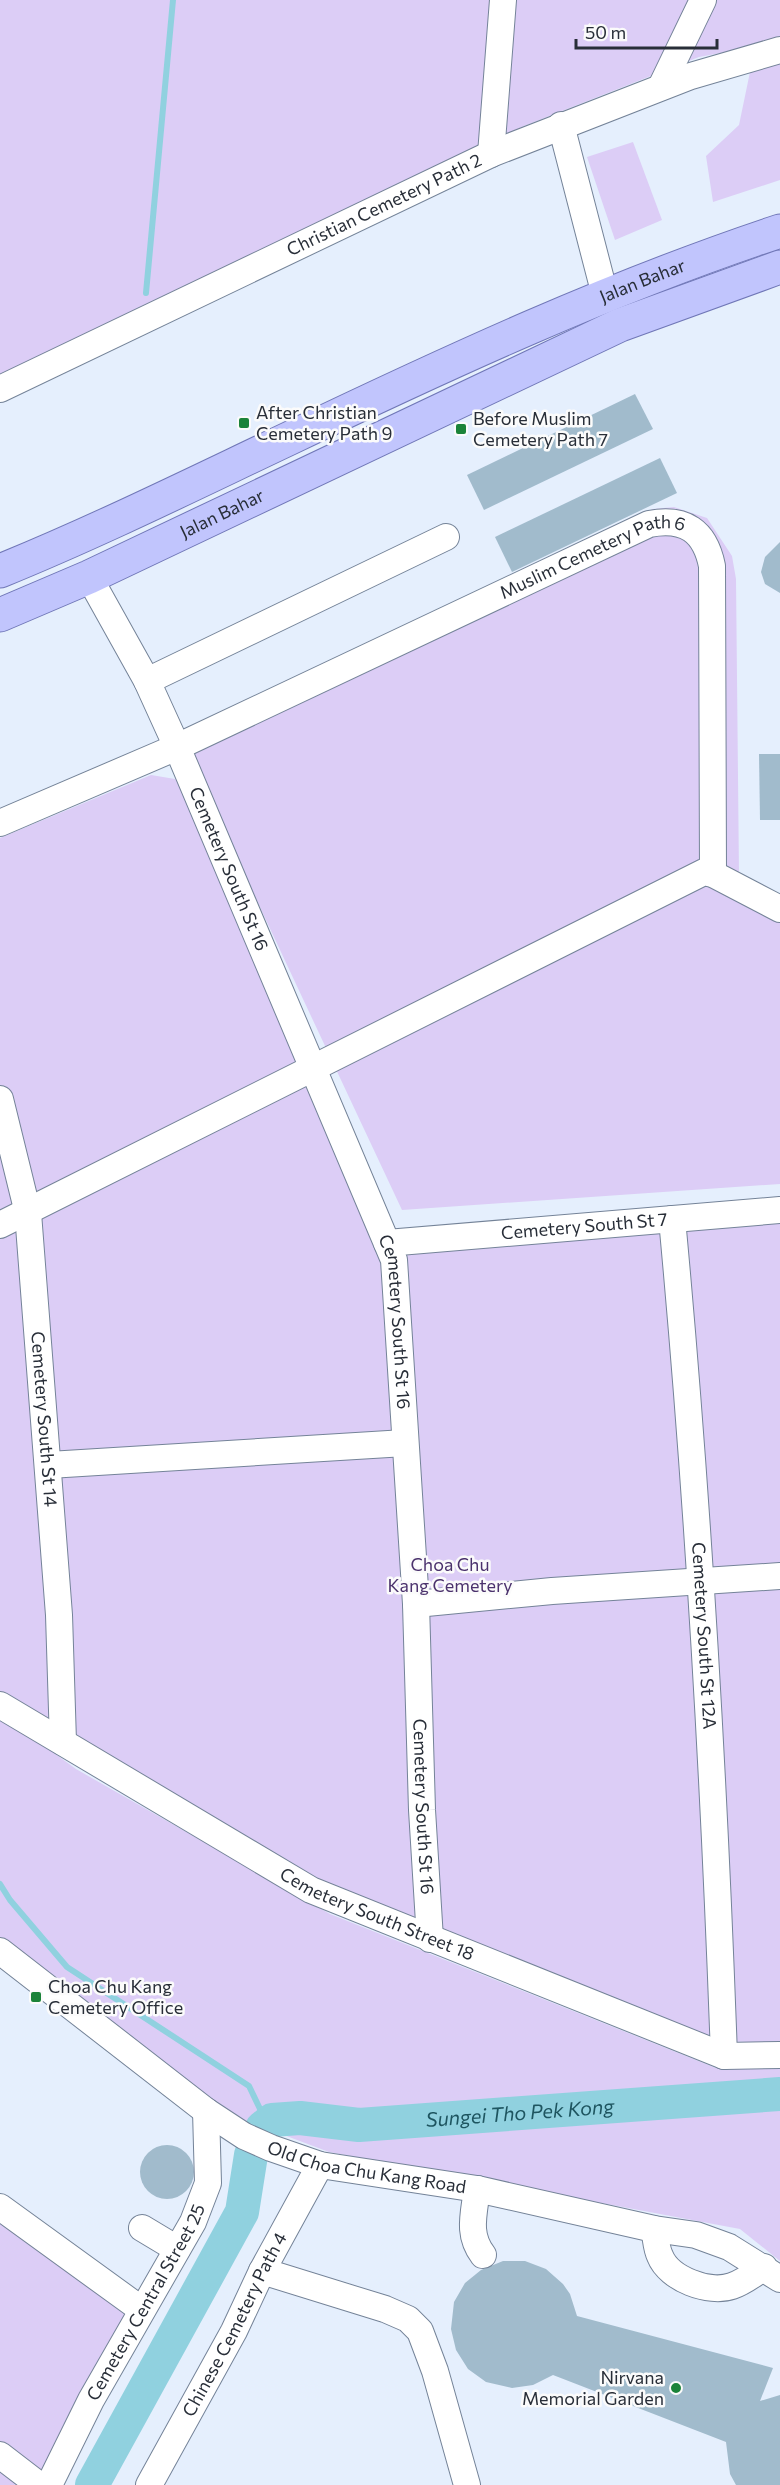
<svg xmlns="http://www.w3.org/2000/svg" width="780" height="2485" font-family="Commissioner,sans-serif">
  <rect width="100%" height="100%" fill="#e5effd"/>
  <g fill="#dccdf6">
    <path d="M0,0H780V42L699,57L524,126L0,375Z"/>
    <path d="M780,63V180L713,202L706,156L739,125L750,72Z"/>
    <path d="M633,142L662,220L615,240L587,157Z"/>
    <path d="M674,507L707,518L732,556L736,579L739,875L780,897V1184L402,1210L181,739L630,519L653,509Z"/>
    <path d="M151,775L175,779L183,788L384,1249L780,1220V2043L715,2041L314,1879L0,1693V838Z"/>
    <path d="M0,1721L36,1740L76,1769L330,1914L716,2068L780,2067V2261L740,2229L329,2152L244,2120L205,2095L0,1937Z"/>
    <path d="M0,2213L128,2314L40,2485H0Z"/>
  </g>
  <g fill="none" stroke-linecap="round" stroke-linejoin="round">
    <g stroke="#90d1df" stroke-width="6">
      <path d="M146,293L173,0"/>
      <path d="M0,1884L10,1900L67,1967L249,2086L261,2111L262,2128"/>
    </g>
    <path stroke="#90d1df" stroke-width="34" id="s1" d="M92,2485L242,2212L251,2155L262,2128L272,2120L300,2118L359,2125L780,2094"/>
  </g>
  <g fill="#a1bbcc">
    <path d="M635,394L653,429L484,510L467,475Z"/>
    <path d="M660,458L677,493L512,572L495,537Z"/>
    <path d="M780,542V593L765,584L761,572L765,557Z"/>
    <path d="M759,754H780V820H760Z"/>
    <circle cx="167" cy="2172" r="27"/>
    <path d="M503,2261H525L546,2269L563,2284L570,2294L577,2316L773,2368L760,2401L780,2395V2485H736L730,2474L726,2442L553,2375L533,2385L512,2388L486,2382L468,2369L456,2350L451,2329L454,2302L465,2283L481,2270Z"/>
  </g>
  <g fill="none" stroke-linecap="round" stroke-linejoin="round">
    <defs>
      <g id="minor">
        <path d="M661,87L703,0"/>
        <path d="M561,125L605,295"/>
        <path d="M491,154L503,0"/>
        <path id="s2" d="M0,389L491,154L691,76L780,50"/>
        <path id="s3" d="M89,577L147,681L177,747L394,1260L416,1604L422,1810L430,1939"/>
        <path d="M147,681L446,537"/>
        <path id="s4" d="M0,823L177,747L649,524C685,517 705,531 712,566L713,874"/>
        <path id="s5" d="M0,1099L28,1213L59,1615L63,1742"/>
        <path id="s6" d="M672,1219C698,1497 714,1776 724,2056"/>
        <path d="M0,1225L704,872L713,874L780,909"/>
        <path id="s7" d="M387,1243L780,1210"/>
        <path d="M49,1465L405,1443"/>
        <path d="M416,1604L552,1591L780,1576"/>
        <path id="s8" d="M0,1705L311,1890L724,2056L780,2055"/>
        <path id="s9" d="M0,1951L206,2111L244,2136L271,2148L320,2165L477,2189L654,2229L696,2235L729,2247L780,2279"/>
        <path d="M477,2189C474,2214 467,2234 483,2255"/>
        <path d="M0,2207L142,2310"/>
        <path d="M142,2228L177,2249"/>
        <path d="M654,2229C656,2237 656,2248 660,2256C669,2279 709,2294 732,2286C744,2282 754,2274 764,2267"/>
        <path d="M262,2271L385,2309L408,2319L420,2331L435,2371L467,2485"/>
        <path d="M0,2455L39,2485"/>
        <path id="s10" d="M49,2485L91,2400L193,2222L208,2183L206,2111"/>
        <path id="s11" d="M149,2485L234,2331L262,2271L320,2165"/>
      </g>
      <g id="major">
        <path id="s12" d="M0,571C98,531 193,484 288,439C449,362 611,287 780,231"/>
        <path id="s13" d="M0,615L89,577L620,325L780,267"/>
      </g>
    </defs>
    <use href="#minor" stroke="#748398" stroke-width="28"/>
    <use href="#major" stroke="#7077b7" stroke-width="35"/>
    <use href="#minor" stroke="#fff" stroke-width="26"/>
    <use href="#major" stroke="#c1c5fd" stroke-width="33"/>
  </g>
  <g fill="#1b8339" stroke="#fbfbfb" stroke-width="2">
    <rect x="238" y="417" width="12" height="12" rx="3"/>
    <rect x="455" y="423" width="12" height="12" rx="3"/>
    <rect x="30" y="1991" width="12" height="12" rx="3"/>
    <circle cx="676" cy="2388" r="6"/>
  </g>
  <g text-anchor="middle" stroke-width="5" stroke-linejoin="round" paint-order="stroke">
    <g font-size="18" fill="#282e38" stroke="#fbfbfb">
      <text dy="6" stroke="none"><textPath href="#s2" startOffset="426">Christian Cemetery Path 2</textPath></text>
      <text dy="6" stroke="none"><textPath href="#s12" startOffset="705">Jalan Bahar</textPath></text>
      <text dy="6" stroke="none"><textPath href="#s13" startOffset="244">Jalan Bahar</textPath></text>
      <text dy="6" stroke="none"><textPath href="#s4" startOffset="651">Muslim Cemetery Path 6</textPath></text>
      <text dy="6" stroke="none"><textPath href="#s3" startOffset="324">Cemetery South St 16</textPath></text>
      <text dy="6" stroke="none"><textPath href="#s7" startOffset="198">Cemetery South St 7</textPath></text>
      <text dy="6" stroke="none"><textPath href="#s3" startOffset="810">Cemetery South St 16</textPath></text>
      <text dy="6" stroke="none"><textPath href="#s5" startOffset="324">Cemetery South St 14</textPath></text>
      <text dy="6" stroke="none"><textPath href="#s6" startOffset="418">Cemetery South St 12A</textPath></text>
      <text dy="6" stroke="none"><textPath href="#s3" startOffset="1296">Cemetery South St 16</textPath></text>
      <text dy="6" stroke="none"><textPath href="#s8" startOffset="432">Cemetery South Street 18</textPath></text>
      <text dy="6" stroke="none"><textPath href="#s9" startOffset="434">Old Choa Chu Kang Road</textPath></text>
      <text dy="6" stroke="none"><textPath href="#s10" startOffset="207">Cemetery Central Street 25</textPath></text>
      <text dy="6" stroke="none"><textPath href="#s11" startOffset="182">Chinese Cemetery Path 4</textPath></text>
    </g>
    <g font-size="18" fill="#282e38" stroke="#fbfbfb" text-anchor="start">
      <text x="256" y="419">After Christian<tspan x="256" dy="21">Cemetery Path 9</tspan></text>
      <text x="473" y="425">Before Muslim<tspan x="473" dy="21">Cemetery Path 7</tspan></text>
      <text x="48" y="1993">Choa Chu Kang<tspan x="48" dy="21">Cemetery Office</tspan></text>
      <text x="664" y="2384" text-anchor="end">Nirvana<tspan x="664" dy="21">Memorial Garden</tspan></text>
    </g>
    <g font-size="18" fill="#4b326d" stroke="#fbfbfb">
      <text x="450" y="1571">Choa Chu<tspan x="450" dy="21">Kang Cemetery</tspan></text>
    </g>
    <g font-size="20" font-style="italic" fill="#1e5560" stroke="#fbfbfb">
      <text dy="7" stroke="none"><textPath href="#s1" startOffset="660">Sungei Tho Pek Kong</textPath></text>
    </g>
  </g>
  <path d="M576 39v9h141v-9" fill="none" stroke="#282e38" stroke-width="3"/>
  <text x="585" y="39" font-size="18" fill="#282e38" stroke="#fbfbfb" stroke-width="4.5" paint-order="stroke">50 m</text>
</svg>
